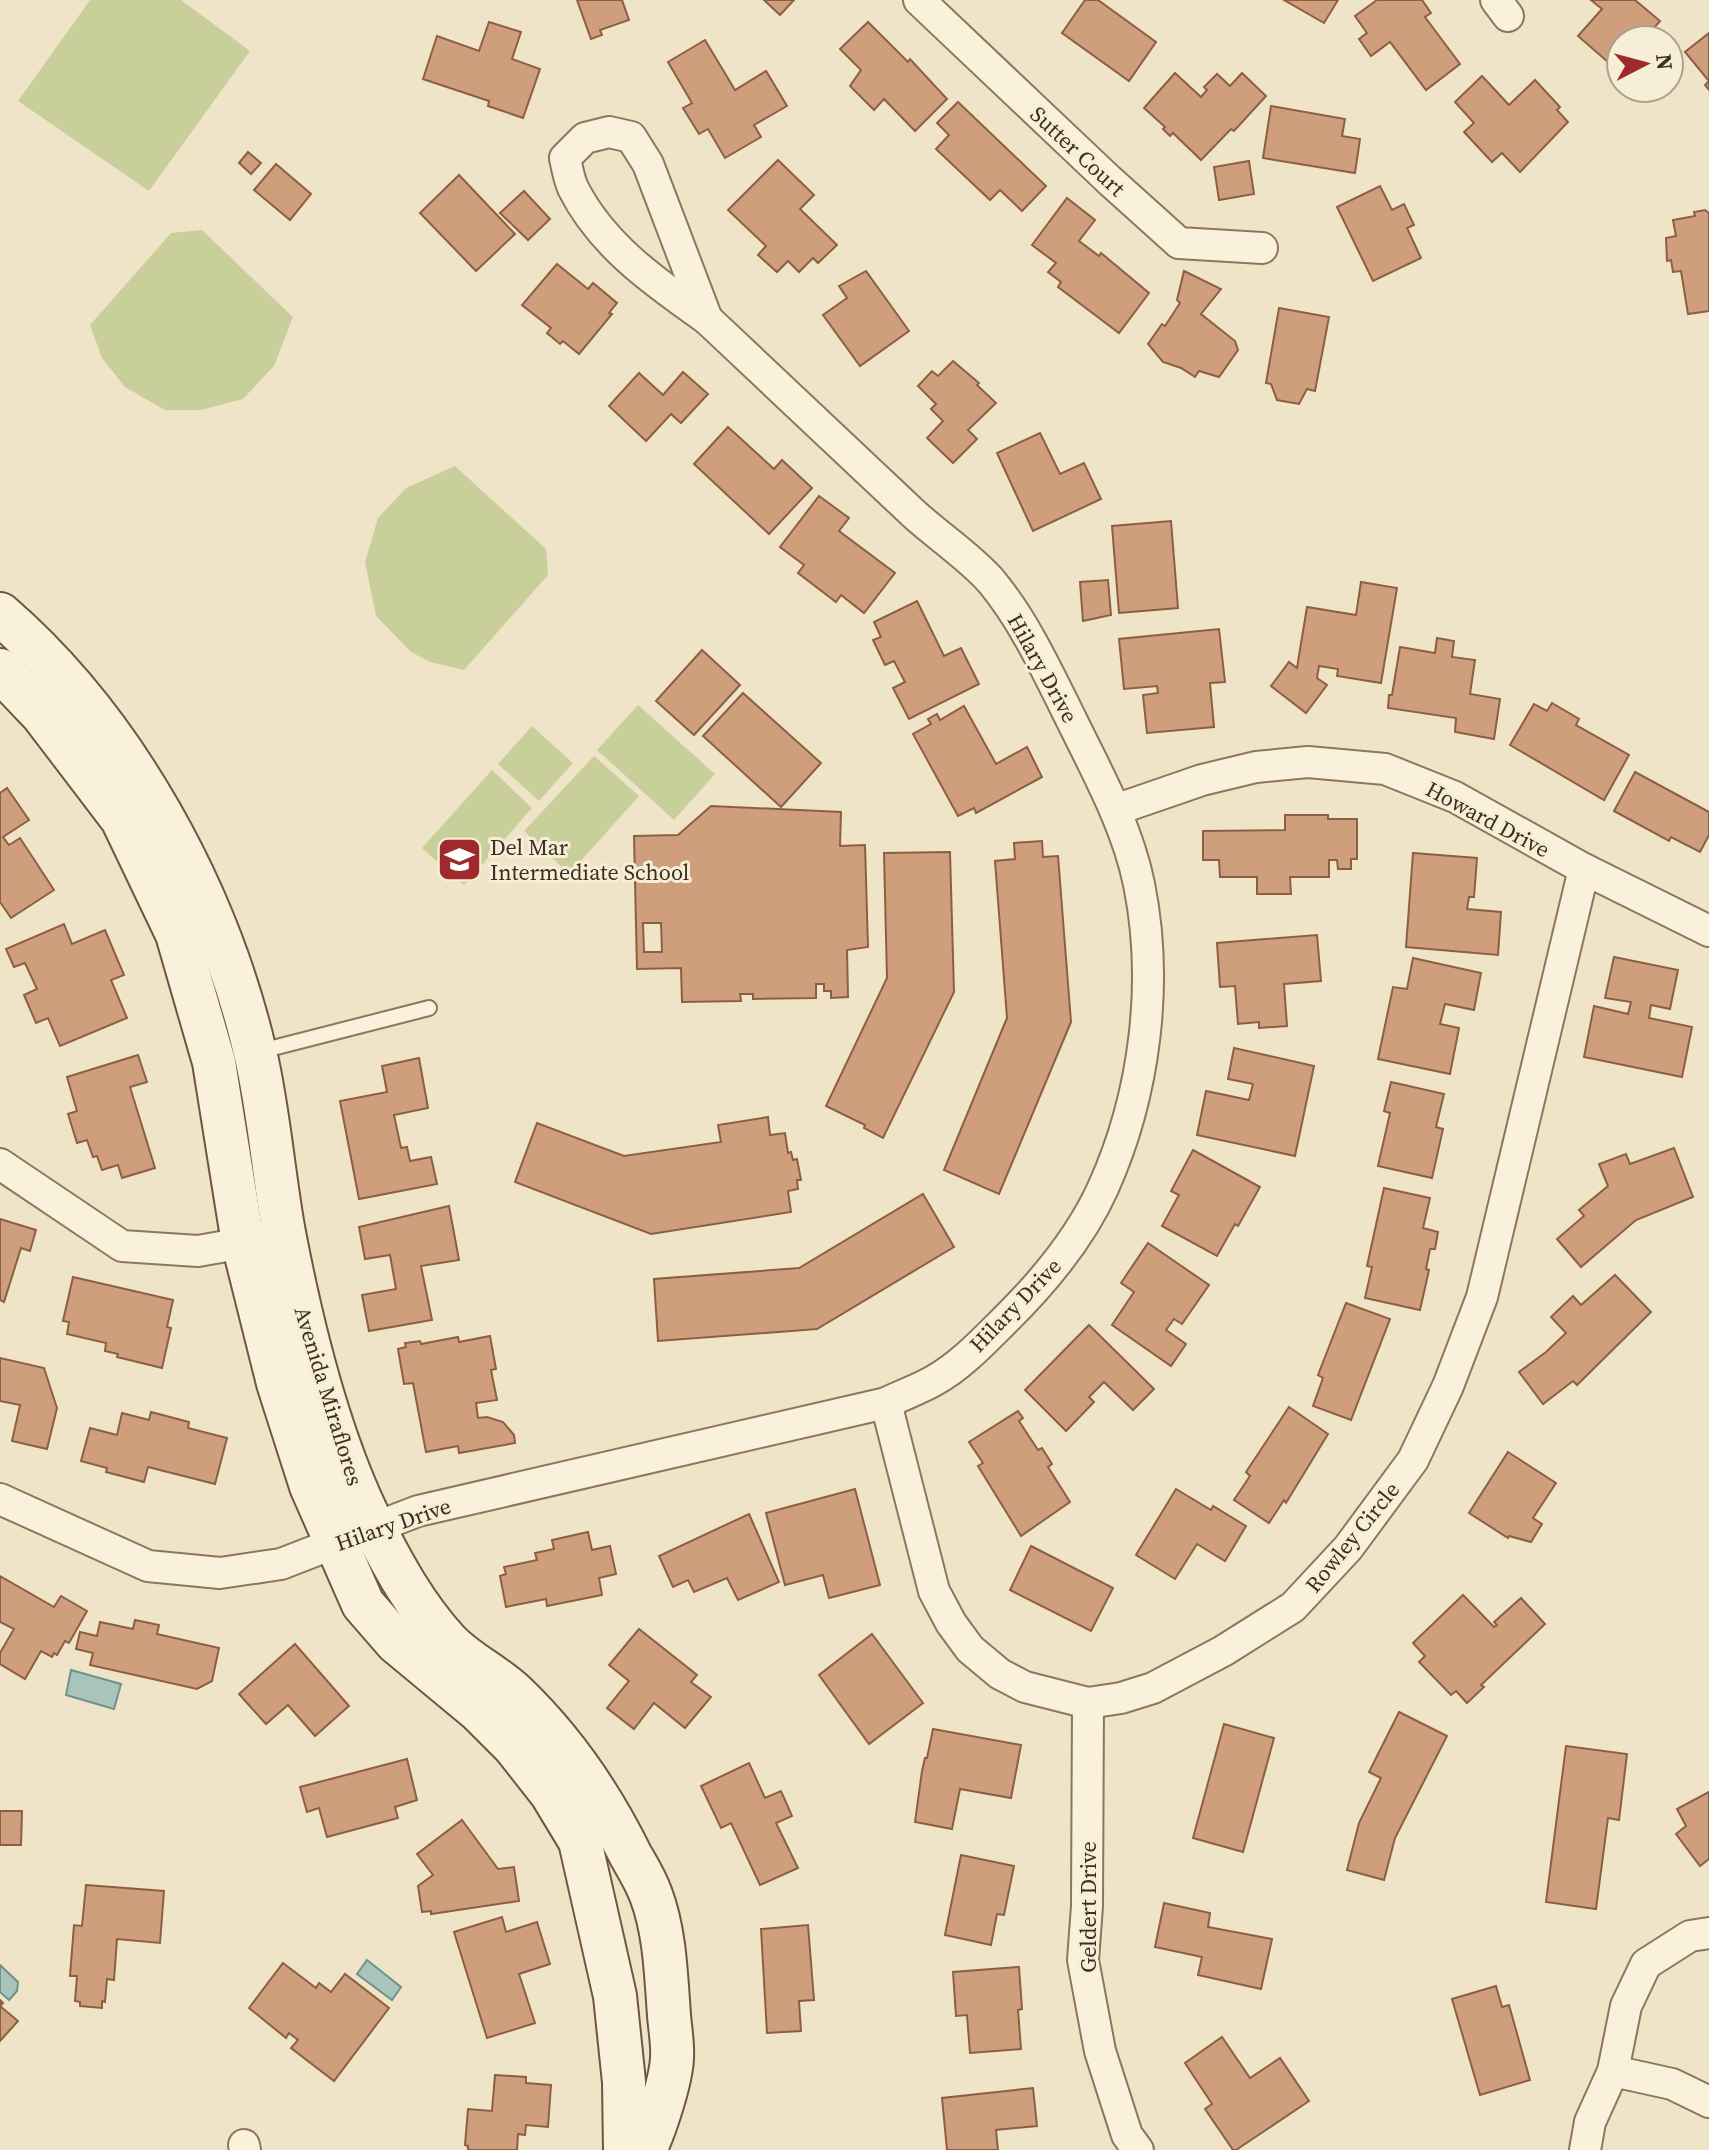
<svg xmlns="http://www.w3.org/2000/svg" width="1709" height="2150" font-family="'Source Serif 4',serif">
  <rect width="100%" height="100%" fill="#f0e4c8"/>
  <g fill="#c9cf9b">
    <path d="M90,0H181L250,51L149,191L18,101Z"/>
    <path d="M202,230L293,317L274,366L243,399L201,410H165L125,387L102,358L90,325L171,233Z"/>
    <path d="M455,466L546,549L548,575L464,670L430,662L411,652L376,616L365,562L378,518L406,488Z"/>
    <path d="M638,705L715,774L674,820L597,750Z"/>
    <path d="M532,726L573,763L539,801L498,764Z"/>
    <path d="M594,756L639,796L569,874L524,831Z"/>
    <path d="M492,770L532,808L464,885L422,848Z"/>
  </g>
  <g fill="#a9c4bc" stroke="#6f938a" stroke-width="2">
    <path d="M71,1670L121,1684L114,1709L66,1695Z"/>
    <path d="M367,1960L401,1987L392,2000L357,1974Z"/>
    <path d="M0,1965L18,1982L17,1991L9,2000L0,1992Z"/>
  </g>
  <g fill="#cf9f7d" stroke="#8d5f41" stroke-width="2" fill-rule="evenodd">
    <path d="M577,0H622L629,20L600,30L602,35L591,39Z"/>
    <path d="M764,0H794L780,15Z"/>
    <path d="M1085,0H1098L1156,42L1129,81L1062,33Z"/>
    <path d="M1284,0H1338L1324,23Z"/>
    <path d="M1377,0H1422L1431,13L1425,17L1460,64L1426,90L1390,42L1371,56L1359,39L1367,33L1355,16Z"/>
    <path d="M1591,0H1635L1660,21L1643,40H1621V66L1617,70L1578,36L1602,9Z"/>
    <path d="M489,22L521,32L512,59L540,69L523,118L488,106L489,101L423,79L437,36L479,51Z"/>
    <path d="M868,22L908,62L910,59L947,99L915,131L884,99L874,110L850,86L861,70L840,49Z"/>
    <path d="M1709,33V90L1705,85L1709,81L1685,52Z"/>
    <path d="M705,40L735,90L766,71L787,106L754,125L761,137L725,158L708,129L699,134L683,108L692,103L668,62Z"/>
    <path d="M1175,73L1201,97L1207,90L1204,87L1217,74L1230,86L1242,73L1266,96L1234,131L1231,129L1201,160L1173,133L1170,136L1163,129L1165,127L1144,108Z"/>
    <path d="M1482,76L1509,105L1535,80L1560,107L1557,110L1568,122L1520,172L1502,153L1492,162L1464,132L1474,123L1455,102Z"/>
    <path d="M958,102L1046,186L1022,211L1000,190L990,200L936,149L949,135L937,123Z"/>
    <path d="M1271,106L1345,119L1342,136L1360,139L1355,173L1263,158Z"/>
    <path d="M248,152L261,163L251,174L239,163Z"/>
    <path d="M778,160L814,195L800,209L837,245L818,263L813,258L799,272L788,261L777,272L758,255L766,246L728,210Z"/>
    <path d="M1249,161L1254,194L1219,200L1214,167Z"/>
    <path d="M276,164L311,194L290,220L254,190Z"/>
    <path d="M459,175L515,234L476,271L420,213Z"/>
    <path d="M1380,186L1392,210L1404,204L1414,225L1407,228L1421,258L1373,281L1337,207Z"/>
    <path d="M524,191L550,219L528,240L500,213Z"/>
    <path d="M1067,198L1095,220L1079,241L1099,256L1101,253L1149,293L1119,333L1058,287L1061,282L1048,272L1056,263L1032,245Z"/>
    <path d="M1705,210L1709,213V311L1688,314L1681,271L1673,272L1671,260L1667,261L1666,238L1676,236L1673,220L1695,216L1694,212Z"/>
    <path d="M557,264L588,289L593,283L617,303L609,313L612,314L579,354L563,341L560,344L547,333L551,328L522,305Z"/>
    <path d="M866,271L909,331L860,366L823,315L847,298L839,286Z"/>
    <path d="M1184,271L1221,289L1201,314L1235,341L1238,350L1219,377L1199,371L1195,377L1181,368L1163,362L1148,344L1162,324L1165,326L1180,303L1177,300Z"/>
    <path d="M1279,308L1329,317L1315,391L1307,389L1299,404L1277,400L1271,384L1266,383Z"/>
    <path d="M953,361L979,383L977,385L996,403L968,430L977,439L953,463L927,438L943,421L931,409L936,404L918,386L932,371L938,376Z"/>
    <path d="M683,372L708,394L681,423L671,414L646,441L609,406L639,373L663,395Z"/>
    <path d="M728,427L774,469L782,460L812,488L769,534L694,464Z"/>
    <path d="M1040,433L1060,474L1084,463L1101,499L1033,531L997,453Z"/>
    <path d="M819,496L849,518L839,531L895,573L864,613L841,595L836,602L798,573L804,565L780,547Z"/>
    <path d="M1171,521L1178,608L1119,613L1112,526Z"/>
    <path d="M1108,580L1111,615L1083,621L1080,582Z"/>
    <path d="M1361,582L1397,588L1381,683L1337,676L1338,669L1319,666L1317,678L1327,685L1306,713L1271,686L1289,662L1297,668L1307,607L1356,615Z"/>
    <path d="M917,601L944,656L961,648L979,684L909,719L893,688L905,682L894,661L885,665L873,640L881,637L874,622Z"/>
    <path d="M1219,629L1225,682L1210,683L1214,727L1147,733L1143,695L1158,693L1157,686L1124,689L1119,639Z"/>
    <path d="M1437,638L1454,641L1452,657L1475,660L1470,694L1500,699L1494,739L1455,732L1456,718L1388,708L1389,695H1392L1400,647L1435,653Z"/>
    <path d="M702,650L740,685L694,735L656,701Z"/>
    <path d="M743,693L821,763L781,807L703,736Z"/>
    <path d="M1552,703L1579,719L1576,725L1629,755L1604,800L1510,745L1534,704L1547,711Z"/>
    <path d="M964,706L996,764L1027,747L1042,777L976,813L974,808L958,816L913,734L931,724L928,719L937,714L940,720Z"/>
    <path d="M1635,772L1709,812V835L1700,852L1671,837L1669,841L1614,811Z"/>
    <path d="M7,788L29,820L3,837L9,845L20,838L54,890L11,918L0,902V793Z"/>
    <path d="M711,806L841,812L840,846L865,845L868,947L847,950L848,997L831,998V991H824V984H816V998L753,999V994H740L741,1001L682,1002L681,968L637,969L634,836L678,835ZM643,923H661L662,952H644Z"/>
    <path d="M1285,815H1328V819H1357V859H1351V869H1338L1337,860H1329V877H1290L1291,894H1257V877H1220L1219,860H1203V831L1285,830Z"/>
    <path d="M1042,841L1043,857L1058,856L1071,1022L999,1194L944,1170L1007,1018L995,861L1015,859L1014,843Z"/>
    <path d="M950,852L954,992L883,1138L864,1128L865,1125L826,1106L887,978L884,853Z"/>
    <path d="M1413,853L1477,858L1474,897H1469L1467,909L1501,912L1498,955L1406,947Z"/>
    <path d="M64,924L72,944L105,930L124,975L111,980L127,1018L60,1046L48,1018L36,1023L24,995L37,989L25,963L14,967L6,949Z"/>
    <path d="M1317,935L1321,981L1284,984L1287,1026L1259,1028V1022L1238,1024L1235,986L1220,987L1217,943Z"/>
    <path d="M1614,957L1678,970L1670,1009L1651,1005L1649,1018L1692,1027L1682,1077L1584,1057L1594,1006L1628,1014L1631,1002L1605,998Z"/>
    <path d="M1413,958L1481,973L1474,1010L1445,1004L1440,1024L1459,1028L1450,1074L1378,1059L1393,987L1407,989Z"/>
    <path d="M1234,1048L1314,1066L1295,1156L1197,1135L1206,1091L1249,1100L1253,1084L1228,1079Z"/>
    <path d="M138,1055L147,1082L130,1087L155,1168L122,1178L118,1165L102,1170L97,1156L93,1157L87,1140L77,1143L68,1114L77,1111L67,1077Z"/>
    <path d="M419,1058L428,1108L394,1115L401,1148L407,1147L410,1161L431,1157L437,1184L359,1199L340,1101L387,1092L382,1066Z"/>
    <path d="M1391,1082L1444,1094L1436,1127L1443,1129L1432,1178L1378,1166L1390,1113L1384,1111Z"/>
    <path d="M768,1117L770,1135L785,1133L788,1153L791,1152L793,1160L797,1159L801,1180H797L798,1189L788,1191L791,1212L651,1234L515,1182L537,1123L624,1156L721,1142L718,1125Z"/>
    <path d="M1674,1148L1693,1197L1636,1220L1581,1267L1557,1239L1584,1216L1579,1210L1608,1186L1599,1164L1626,1154L1630,1164Z"/>
    <path d="M1193,1150L1260,1187L1238,1226L1235,1224L1217,1256L1162,1226L1179,1195L1171,1191Z"/>
    <path d="M1384,1188L1430,1198L1423,1228L1438,1232L1435,1249H1430L1426,1269L1429,1270L1420,1310L1365,1298L1372,1267L1367,1266Z"/>
    <path d="M923,1194L954,1247L817,1329L658,1341L654,1279L799,1268Z"/>
    <path d="M449,1206L459,1260L421,1266L432,1320L369,1331L362,1295L396,1289L390,1255L365,1259L359,1227Z"/>
    <path d="M0,1219L36,1230L30,1251L21,1248L4,1302L0,1300Z"/>
    <path d="M1148,1243L1209,1285L1182,1324L1174,1319L1166,1330L1186,1344L1171,1366L1112,1325L1134,1292L1121,1283Z"/>
    <path d="M1615,1275L1651,1312L1577,1385L1573,1381L1543,1404L1519,1372L1546,1352L1566,1333L1551,1317L1573,1296L1581,1305Z"/>
    <path d="M73,1277L173,1300L167,1327L171,1328L162,1368L117,1357L118,1354L105,1351L106,1343L67,1334L69,1322L63,1321Z"/>
    <path d="M1346,1303L1390,1319L1351,1420L1313,1406L1323,1378L1318,1375Z"/>
    <path d="M1089,1325L1154,1389L1133,1410L1104,1382L1089,1397L1094,1402L1066,1431L1025,1390Z"/>
    <path d="M490,1336L496,1369L491,1370L497,1400L476,1403L478,1418L487,1417L503,1422L514,1435L515,1443L459,1453L458,1446L426,1452L413,1383L404,1384L398,1349L406,1347L405,1343L420,1341L421,1344L458,1337L459,1342Z"/>
    <path d="M0,1358L44,1368L57,1408L47,1449L12,1441L20,1405L0,1401Z"/>
    <path d="M1289,1407L1328,1434L1286,1503L1284,1500L1269,1523L1234,1500L1250,1476L1246,1472Z"/>
    <path d="M1018,1411L1023,1418L1019,1421L1038,1450L1042,1448L1052,1464L1048,1467L1070,1502L1021,1536L978,1466L983,1463L969,1442Z"/>
    <path d="M151,1412L189,1422L188,1428L227,1438L215,1484L148,1467L144,1482L106,1472L107,1468L81,1461L90,1428L117,1435L122,1413L149,1420Z"/>
    <path d="M1508,1452L1556,1483L1533,1518L1542,1524L1531,1542L1509,1536L1508,1538L1469,1513Z"/>
    <path d="M855,1489L880,1585L829,1598L823,1575L785,1585L766,1513Z"/>
    <path d="M1176,1489L1211,1510L1213,1506L1246,1526L1225,1561L1197,1544L1175,1579L1136,1555Z"/>
    <path d="M749,1514L779,1582L738,1600L727,1578L694,1592L688,1580L673,1587L659,1556Z"/>
    <path d="M588,1532L592,1550L610,1546L616,1574L599,1578L602,1595L547,1606L546,1599L506,1607L500,1576L506,1574L504,1567L537,1560L535,1553L554,1549L552,1540Z"/>
    <path d="M1031,1546L1113,1588L1091,1631L1010,1590Z"/>
    <path d="M0,1576L54,1607L61,1596L87,1611L69,1643L65,1641L57,1655L54,1653L52,1657L41,1651L25,1679L0,1664V1653L14,1629L0,1622Z"/>
    <path d="M1463,1595L1494,1627L1497,1625L1494,1622L1521,1598L1545,1624L1481,1685L1484,1687L1467,1703L1456,1691L1451,1695L1419,1662L1425,1656L1413,1643Z"/>
    <path d="M135,1620L159,1625L157,1634L219,1648L212,1681L197,1689L90,1665L93,1653L76,1649L80,1632L97,1636L100,1622L133,1629Z"/>
    <path d="M639,1629L697,1675L691,1682L711,1697L685,1728L654,1703L634,1729L607,1708L629,1681L609,1665Z"/>
    <path d="M872,1634L923,1703L869,1744L819,1675Z"/>
    <path d="M295,1644L349,1706L315,1736L288,1705L266,1724L239,1694Z"/>
    <path d="M1399,1712L1447,1736L1395,1838L1384,1880L1347,1870L1359,1823L1381,1778L1369,1772Z"/>
    <path d="M1224,1724L1274,1738L1243,1852L1193,1838Z"/>
    <path d="M933,1729L1021,1745L1011,1798L960,1789L952,1829L915,1822L922,1771L925,1758H927Z"/>
    <path d="M1566,1746L1627,1754L1619,1820L1608,1818L1596,1909L1546,1902Z"/>
    <path d="M407,1759L417,1800L395,1807L398,1818L327,1837L319,1808L307,1812L300,1787Z"/>
    <path d="M749,1763L765,1798L781,1791L792,1816L776,1823L798,1868L760,1885L731,1823L721,1828L701,1786Z"/>
    <path d="M1709,1792V1859L1700,1866L1676,1834L1686,1826L1677,1809Z"/>
    <path d="M0,1811H22L21,1845H0Z"/>
    <path d="M462,1820L498,1869L514,1867L519,1901L431,1914V1911L422,1912L418,1886L433,1875L417,1854Z"/>
    <path d="M961,1855L1014,1866L1004,1915L997,1914L991,1945L945,1935Z"/>
    <path d="M86,1885L164,1891L160,1943L117,1939L114,1980L107,1979L105,2002L102,2001V2008L80,2006V2002L75,2001L77,1976H70L74,1925L82,1926Z"/>
    <path d="M1164,1903L1210,1913L1208,1927L1272,1939L1261,1989L1198,1975L1202,1957L1155,1947Z"/>
    <path d="M502,1917L506,1932L537,1922L550,1964L519,1974L535,2023L487,2038L454,1932Z"/>
    <path d="M808,1925L814,2000L799,2001L801,2031L767,2033L761,1929Z"/>
    <path d="M283,1963L316,1988L319,1983L331,1992L345,1974L389,2008L334,2081L291,2048L298,2040L289,2033L286,2038L249,2008Z"/>
    <path d="M1019,1967L1022,2009L1018,2010L1021,2049L970,2053L967,2015L956,2016L953,1972Z"/>
    <path d="M1496,1986L1502,2007L1509,2005L1530,2080L1480,2095L1452,1999Z"/>
    <path d="M0,2000L3,2003L0,2006L18,2021L0,2041Z"/>
    <path d="M1222,2037L1250,2078L1280,2058L1309,2101L1236,2150H1233L1205,2109L1212,2104L1185,2063Z"/>
    <path d="M495,2075L526,2077V2083L551,2085L548,2127L526,2125L525,2135L518,2134L517,2150H468V2146L465,2145L468,2109L492,2111Z"/>
    <path d="M1033,2088L1037,2126L996,2130L998,2150H947L942,2098Z"/>
  </g>
  <g fill="none" stroke-linecap="round" stroke-linejoin="round">
    <defs>
      <path id="lane" d="M257,1052L429,1008"/>
      <g id="street">
        <path d="M919,0L1109,180L1179,243L1262,248"/>
        <path d="M1496,0L1508,16"/>
        <path d="M609,132L631,137L648,164L707,319C656,283 602,246 573,188C569,179 567,168 565,158L585,138Z"/>
        <path d="M1115,810L1202,780L1256,767L1308,762L1385,769L1455,797L1584,869L1709,931"/>
        <path d="M0,1164L122,1246L198,1251L260,1240"/>
        <path d="M886,1403L934,1591L951,1623L970,1649L1000,1674L1025,1687L1088,1703L1121,1698L1153,1688L1223,1651L1293,1607L1348,1548L1413,1460L1448,1386L1482,1297L1584,869"/>
        <path d="M0,1499L148,1566L220,1573L281,1564L418,1511L886,1403C902,1395 920,1389 935,1380C960,1366 982,1343 1002,1323C1042,1284 1080,1239 1103,1188C1145,1095 1159,983 1139,884C1127,826 1098,774 1072,721C1048,673 1025,622 991,581C970,557 938,536 914,514C845,449 776,384 707,319"/>
        <path d="M1088,1703L1087,1906L1083,1960L1100,2051L1127,2135L1138,2150"/>
        <path d="M1613,2071L1672,2084L1709,2102"/>
        <path d="M244,2145L245,2150"/>
        <path d="M1585,2150L1590,2122L1613,2071L1626,2006L1646,1964L1690,1936L1709,1933"/>
      </g>
      <g id="secondary">
        <path d="M0,614C126,723 217,891 255,1052C269,1111 273,1173 284,1233C302,1327 329,1438 372,1524C393,1565 415,1606 447,1641C466,1662 494,1674 515,1694C564,1741 601,1795 631,1856C638,1868 646,1881 651,1895C665,1932 666,1975 669,2015C670,2029 673,2044 672,2058C671,2081 655,2129 645,2150"/>
        <path d="M0,670L42,714L122,819L177,934L214,1062L243,1243L278,1383L311,1486L363,1604L396,1642L478,1710L514,1746L551,1793L580,1841L615,1996L624,2082L625,2150"/>
      </g>
    </defs>
    <use href="#lane" stroke="#8d765c" stroke-width="18"/>
    <use href="#street" stroke="#8d765c" stroke-width="34"/>
    <use href="#secondary" stroke="#6f573f" stroke-width="46"/>
    <use href="#lane" stroke="#faf1dc" stroke-width="14"/>
    <use href="#street" stroke="#faf1dc" stroke-width="30"/>
    <use href="#secondary" stroke="#faf1dc" stroke-width="42"/>
  </g>
  <defs>
    <symbol id="school-square" viewBox="-11 -11 22 22"><rect x="-9" y="-9" width="18" height="18" rx="4" fill="#9e2a2b" stroke="#f7eed8"/><path d="M0-5L7-2L0 1L-7-2ZM-4 1L0 2.5L4 1V4Q0 6-4 4Z" fill="#fff"/></symbol>
  </defs>
  <g fill-rule="evenodd">
    <use href="#school-square" x="434" y="834" width="51" height="51"/>
  </g>
  <g text-anchor="middle" stroke-width="6" stroke-linejoin="round" paint-order="stroke">
    <g font-size="22" fill="#3d2e20" stroke="#f7eed8">
      <text transform="translate(1078 151) rotate(43)" y="8">Sutter Court</text>
      <text transform="translate(1043 668) rotate(61)" y="8">Hilary Drive</text>
      <text transform="translate(1488 819) rotate(28)" y="8">Howard Drive</text>
      <text transform="translate(1015 1305) rotate(-46)" y="8">Hilary Drive</text>
      <text transform="translate(329 1396) rotate(73)" y="8">Avenida Miraflores</text>
      <text transform="translate(393 1524) rotate(-19)" y="8">Hilary Drive</text>
      <text transform="translate(1352 1537) rotate(-51)" y="8">Rowley Circle</text>
      <text transform="translate(1088 1907) rotate(-90)" y="8">Geldert Drive</text>
    </g>
    <g font-size="22" fill="#3d2e20" stroke="#f7eed8" text-anchor="start">
      <text x="490" y="855">Del Mar<tspan x="490" dy="25">Intermediate School</tspan></text>
    </g>
  </g>
  <g transform="translate(1645 64) rotate(84)"><circle r="38" fill="#f7eed8" stroke="#ada18e" stroke-width="2"/>
  <path d="M0-6L14 30L0 20L-14 30Z" fill="#9e2a2b"/>
  <text y="-12" font-size="22" font-weight="bold" text-anchor="middle" fill="#3d2e20">N</text>
  </g>
</svg>
